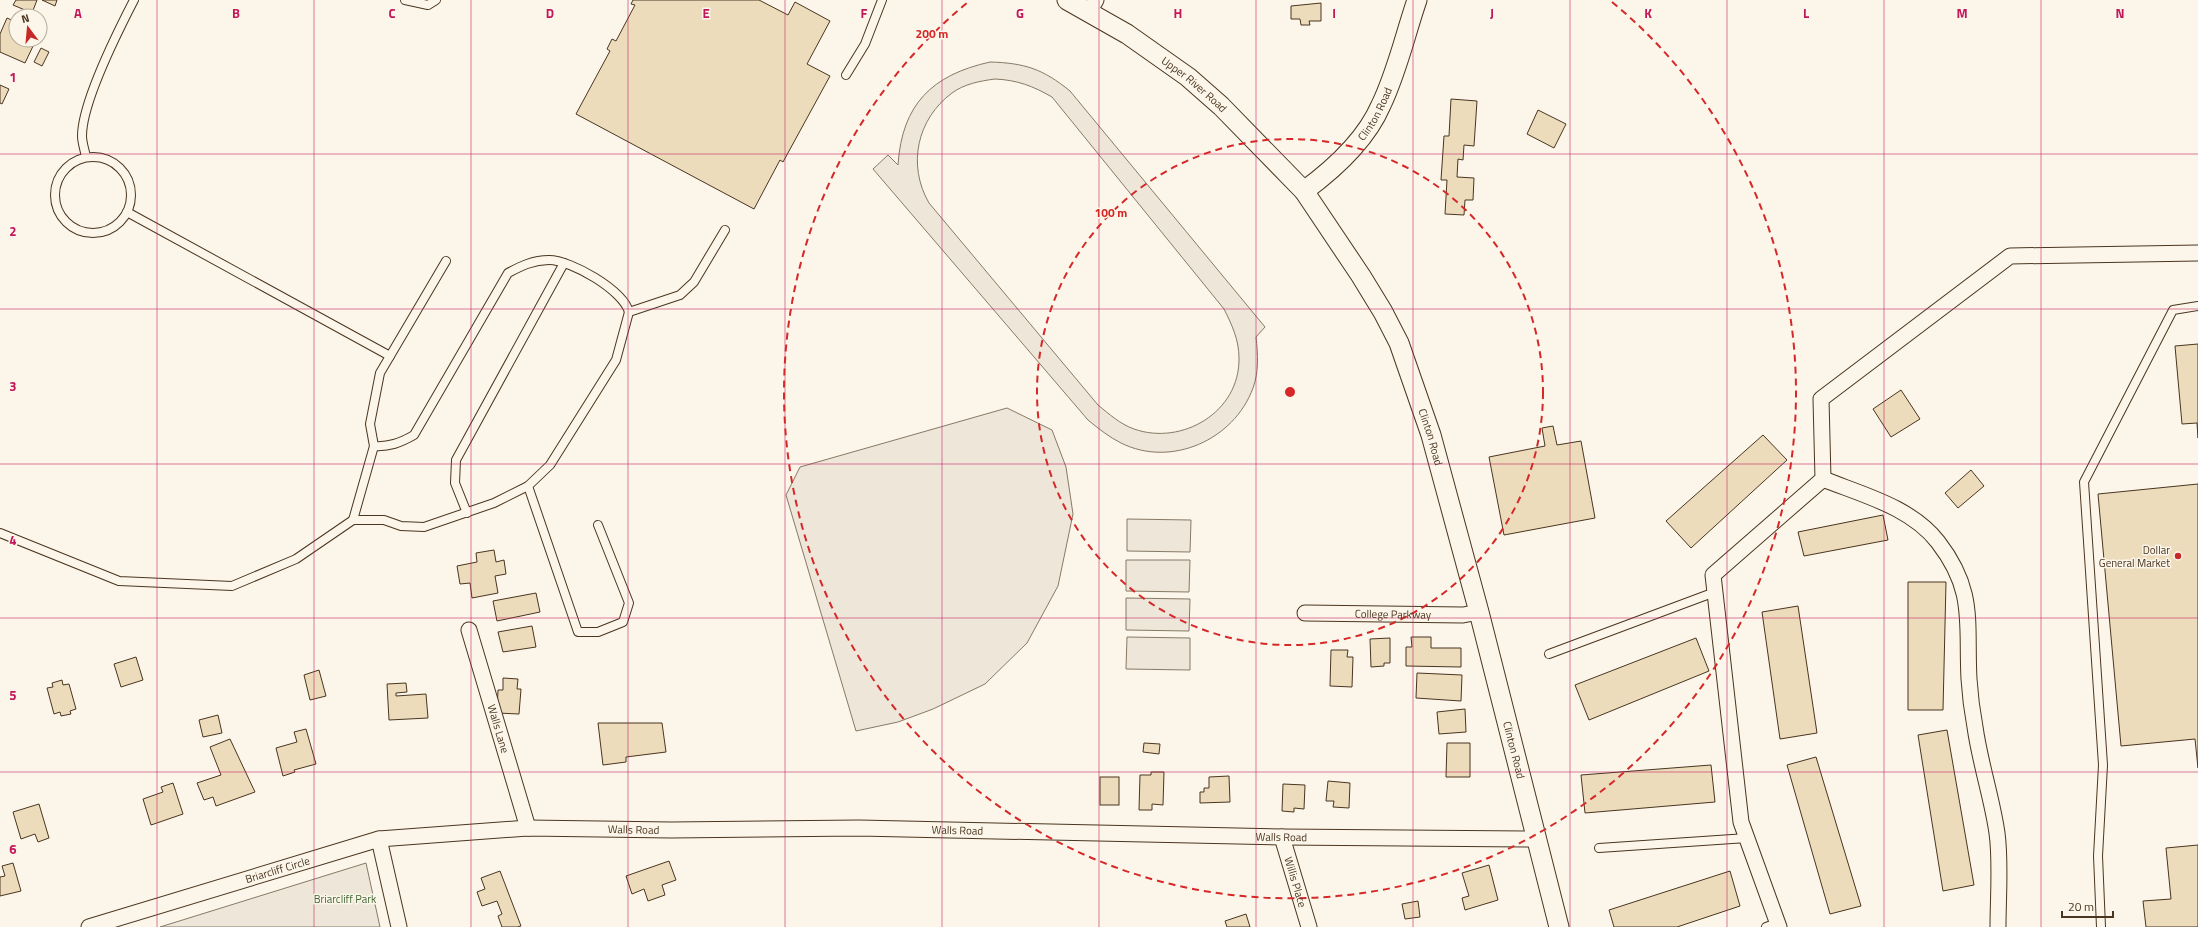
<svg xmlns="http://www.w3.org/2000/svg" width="2198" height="927" font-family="'Titillium Web',sans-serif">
  <rect width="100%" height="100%" fill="#fbf6e9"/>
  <g fill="#ede6d9" stroke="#887966" fill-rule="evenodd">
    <path d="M990,62C1025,63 1043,69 1070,91L1265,327L1256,337C1258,354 1259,372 1253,388C1234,440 1171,468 1121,443C1109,437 1099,429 1088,420L873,169L888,155L898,165C902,104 932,75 990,62ZM995,79C1017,80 1033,86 1052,97L1224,309C1232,325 1239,340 1239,358C1240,412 1182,446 1134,429C1120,424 1109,414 1098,405L929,203C907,165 917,119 952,93C964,84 980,81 995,79Z"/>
    <path d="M1007,408L1052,430L1066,467L1073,514L1058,586L1027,643L985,684L933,709L898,722L856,731L786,495L800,467Z"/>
    <path d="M1127,519L1191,520L1190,552L1127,551Z"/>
    <path d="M1126,560H1190L1189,592L1126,591Z"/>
    <path d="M1126,598L1190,599L1189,631L1126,630Z"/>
    <path d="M1127,637L1190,638V670L1126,669Z"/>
    <path d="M366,863L380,927H160Z"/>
  </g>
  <g fill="#ecdcbc" stroke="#4a3520">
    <path d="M16,0H37L32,13L13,5Z"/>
    <path d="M42,0H57L55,6Z"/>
    <path d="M633,0H759L788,15L795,2L830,21L807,64L830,76L783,162L780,160L754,209L576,114L610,51L607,49L612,39L616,41L635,5L631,4Z"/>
    <path d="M1321,3V21H1309L1310,25H1301L1300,19H1291V6Z"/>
    <path d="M7,18L16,22V40H31L35,42L25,63L0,52V34Z"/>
    <path d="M41,48L49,52L42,66L34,62Z"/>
    <path d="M0,85L9,89L2,104L0,103Z"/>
    <path d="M1451,99L1477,101L1474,146L1464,145L1463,160L1458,159L1457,177L1474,178L1473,200H1465L1464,215L1445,214L1447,180H1441L1444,136H1449Z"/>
    <path d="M1538,110L1566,124L1554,148L1527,134Z"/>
    <path d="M2198,344V438L2197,423L2182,424L2175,346Z"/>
    <path d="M1901,390L1920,419L1891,437L1873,409Z"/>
    <path d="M1553,426L1557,445L1581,441L1595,518L1504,535L1489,457L1545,446L1542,428Z"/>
    <path d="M1763,435L1787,460L1691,548L1666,521Z"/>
    <path d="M1971,470L1984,486L1958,508L1945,493Z"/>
    <path d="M2198,484V768L2195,739L2121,746L2098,494Z"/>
    <path d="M1883,515L1888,540L1804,556L1798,532Z"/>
    <path d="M494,550L496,562L504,560L506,574L495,576L498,593L472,598L470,583L460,584L457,566L477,562L476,553Z"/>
    <path d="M1908,582H1946L1943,710H1908Z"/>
    <path d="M536,593L540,612L497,621L493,601Z"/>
    <path d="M1798,606L1817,733L1780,739L1762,612Z"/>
    <path d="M532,626L536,647L503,652L498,632Z"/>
    <path d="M1411,637H1431V648H1461V667L1406,666V647H1412Z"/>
    <path d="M1390,638V663H1384V666L1371,667L1370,639Z"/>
    <path d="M1696,638L1709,671L1589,720L1575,685Z"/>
    <path d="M1331,650H1348L1347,657H1353L1352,687L1330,686Z"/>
    <path d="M136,657L143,680L121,687L114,664Z"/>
    <path d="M319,670L326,696L310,700L304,675Z"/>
    <path d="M1417,673L1462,675L1461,701L1416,698Z"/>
    <path d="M503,678L518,679L517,689H521L519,714L497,713L498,690H503Z"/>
    <path d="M62,680L63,685L69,684L76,709L70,711L71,714L61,716L60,712L54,714L47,688L53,687L52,683Z"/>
    <path d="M406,683L407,692L396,693V696L426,694L428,718L389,720L387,684Z"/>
    <path d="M1465,709L1466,732L1439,734L1437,712Z"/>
    <path d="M218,715L222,733L203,737L199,720Z"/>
    <path d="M598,723H662L666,752L626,757V762L603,765Z"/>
    <path d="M306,729L316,764L294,770L295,772L283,776L276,748L297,742L294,732Z"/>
    <path d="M1947,730L1974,885L1943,891L1918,735Z"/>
    <path d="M230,739L255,792L216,806L213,797L204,800L197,783L221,775L210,747Z"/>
    <path d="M1144,743L1160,744L1159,754L1143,752Z"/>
    <path d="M1447,743H1470V777H1446Z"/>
    <path d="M1816,757L1861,906L1830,914L1787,765Z"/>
    <path d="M1711,765L1715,802L1585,813L1581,775Z"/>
    <path d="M1151,772H1164L1163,805L1152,804V810H1139L1140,775H1151Z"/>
    <path d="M1229,776L1230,802L1200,803V792H1204V788H1209V777Z"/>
    <rect x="1100" y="777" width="19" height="28"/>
    <path d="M1328,781L1350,783L1349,808L1333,807L1334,801H1326Z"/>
    <path d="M173,783L183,814L151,825L143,799L163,792L161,787Z"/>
    <path d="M1283,784L1305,785L1304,809L1294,808V812L1282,811Z"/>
    <path d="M39,804L49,838L38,842L35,834L21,839L13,812Z"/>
    <path d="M2198,845V927H2146L2143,901L2171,899L2166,848Z"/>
    <path d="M669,861L676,880L662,885L665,895L648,901L644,889L632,894L626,876Z"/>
    <path d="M13,863L21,891L0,896V877L5,876L2,866Z"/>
    <path d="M1489,865L1498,900L1465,910L1462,898L1469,896L1462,873Z"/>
    <path d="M500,871L521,926L517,927H502L498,916L502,914L497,901L482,906L477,892L485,889L481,878Z"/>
    <path d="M1730,871L1740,906L1677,927H1614L1609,910Z"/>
    <path d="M1418,901L1420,917L1405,919L1402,904Z"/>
    <path d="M1246,914L1250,927H1227L1225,921Z"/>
  </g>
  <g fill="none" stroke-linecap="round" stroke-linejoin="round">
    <defs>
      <g id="service">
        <path d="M405,0L428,5L436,0"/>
        <path d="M846,75L865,44L882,0"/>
        <path d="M86,157C85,151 82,143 82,136C82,103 118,31 134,0"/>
        <circle cx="93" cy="195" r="38"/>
        <path d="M127,212L390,356"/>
        <path d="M374,446C389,447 400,443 414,435L508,273C521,266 533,260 549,260C571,260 623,290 629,312"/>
        <path d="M528,486L578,632H598L623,622L629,603L598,525"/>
        <path d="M467,513L455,483L456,460L564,263"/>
        <path d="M353,520L374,446L370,424L380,373L446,261"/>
        <path d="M0,533L119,581L232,586L296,559L353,520H384L401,526L424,527L494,503L528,486L550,465L616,360L629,312L680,295L694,282L725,230"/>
        <path d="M1549,654L1715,592"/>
        <path d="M1599,848L1747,838"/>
        <path d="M1766,927L1777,923"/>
        <path d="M2101,927L2098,856L2103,765L2084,482L2173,310L2198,306"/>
      </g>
      <g id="minor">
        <path d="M1089,12L1096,0"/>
        <path d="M1823,479C1863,495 1911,507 1938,542C1976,591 1966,623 1969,679C1970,695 1972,711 1975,727C1980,763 1992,798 1997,833C2001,862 1998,898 1998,927"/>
        <path id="s1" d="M1305,613L1463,615L1479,612"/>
        <path id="s2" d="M469,630L528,828"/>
        <path id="s3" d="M1282,837L1309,927"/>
        <path d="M379,839L399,927"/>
        <path id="s4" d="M89,927L379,839L528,828L671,830L859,828L1282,837L1536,839"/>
        <path d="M1779,927L1741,822L1713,575L1823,479L1821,399L2010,256L2198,253"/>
      </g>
      <g id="tertiary">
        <path id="s5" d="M1067,0L1127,34L1188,77L1221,106L1304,191L1361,276L1383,312L1399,343L1431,435L1479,612L1559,927"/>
        <path id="s6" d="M1304,191C1334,169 1366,140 1381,105C1397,72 1405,35 1417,0"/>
      </g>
    </defs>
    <use href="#service" stroke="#4a3520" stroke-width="10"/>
    <use href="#minor" stroke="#4a3520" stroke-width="17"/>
    <use href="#tertiary" stroke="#4a3520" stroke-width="21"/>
    <use href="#service" stroke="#fbf6e9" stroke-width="8"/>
    <use href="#minor" stroke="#fbf6e9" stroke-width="15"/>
    <use href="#tertiary" stroke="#fbf6e9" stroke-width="19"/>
  </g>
  <path fill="none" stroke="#c2185b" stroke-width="1" stroke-opacity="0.55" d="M157,0V927M314,0V927M471,0V927M628,0V927M785,0V927M942,0V927M1099,0V927M1256,0V927M1413,0V927M1570,0V927M1727,0V927M1884,0V927M2041,0V927M0,154H2198M0,309H2198M0,464H2198M0,618H2198M0,772H2198"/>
  <g fill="none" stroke="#d62828" stroke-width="2" stroke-dasharray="7 5">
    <circle cx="1290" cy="392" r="253"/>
    <path d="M1612 2A506 506 0 1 1 968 2"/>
  </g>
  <circle fill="#c62828" stroke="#fbf6e9" stroke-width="1.5" cx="2178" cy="556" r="4"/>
  <g text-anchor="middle" stroke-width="3" stroke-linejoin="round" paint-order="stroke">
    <g font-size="11" fill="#4a3520" stroke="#fbf6e9">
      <text dy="4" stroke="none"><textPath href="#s5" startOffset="153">Upper River Road</textPath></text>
      <text dy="4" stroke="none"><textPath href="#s6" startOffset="106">Clinton Road</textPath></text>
      <text dy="4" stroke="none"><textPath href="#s5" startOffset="585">Clinton Road</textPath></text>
      <text dy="4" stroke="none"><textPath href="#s1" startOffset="88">College Parkway</textPath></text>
      <text dy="4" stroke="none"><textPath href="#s2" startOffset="103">Walls Lane</textPath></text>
      <text dy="4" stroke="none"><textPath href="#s5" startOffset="909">Clinton Road</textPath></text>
      <text dy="4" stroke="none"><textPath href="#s4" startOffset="558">Walls Road</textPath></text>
      <text dy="4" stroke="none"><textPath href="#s4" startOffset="882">Walls Road</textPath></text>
      <text dy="4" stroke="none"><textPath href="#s4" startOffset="1206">Walls Road</textPath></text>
      <text dy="4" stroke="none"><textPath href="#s4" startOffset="197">Briarcliff Circle</textPath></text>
      <text dy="4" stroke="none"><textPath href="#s3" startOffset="47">Willis Place</textPath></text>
    </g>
    <g font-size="11" fill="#4a3520" stroke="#fbf6e9" text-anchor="end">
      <text x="2170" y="554">Dollar<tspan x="2170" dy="13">General Market</tspan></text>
    </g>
    <g font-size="11" fill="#436837" stroke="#fbf6e9">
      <text x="345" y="903">Briarcliff Park</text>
    </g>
  </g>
  <g font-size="13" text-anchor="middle" font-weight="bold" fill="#c2185b" stroke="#fbf6e9" stroke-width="3" stroke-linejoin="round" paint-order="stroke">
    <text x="78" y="18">A</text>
    <text x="236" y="18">B</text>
    <text x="392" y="18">C</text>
    <text x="550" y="18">D</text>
    <text x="706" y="18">E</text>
    <text x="864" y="18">F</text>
    <text x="1020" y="18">G</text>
    <text x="1178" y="18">H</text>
    <text x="1334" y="18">I</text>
    <text x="1492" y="18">J</text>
    <text x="1648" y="18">K</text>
    <text x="1806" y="18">L</text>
    <text x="1962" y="18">M</text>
    <text x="2120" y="18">N</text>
    <text x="13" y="82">1</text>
    <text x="13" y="236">2</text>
    <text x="13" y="391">3</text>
    <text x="13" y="545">4</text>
    <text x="13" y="700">5</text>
    <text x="13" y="854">6</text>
  </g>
  <circle cx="1290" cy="392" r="6" fill="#d62828" stroke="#fbf6e9" stroke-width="2"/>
  <g font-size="12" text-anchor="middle" font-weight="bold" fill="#d62828" stroke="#fbf6e9" stroke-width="3" stroke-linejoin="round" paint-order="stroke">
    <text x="932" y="38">200 m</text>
    <text x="1111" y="217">100 m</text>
  </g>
  <g transform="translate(28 28) rotate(344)"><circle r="19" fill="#fbf6e9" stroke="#b4a999"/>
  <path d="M0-3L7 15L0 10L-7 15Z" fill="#c62828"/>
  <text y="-6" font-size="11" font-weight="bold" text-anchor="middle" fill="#4a3520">N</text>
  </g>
  <path d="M2062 911v6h51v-6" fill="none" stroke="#4a3520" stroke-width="2"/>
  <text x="2068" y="911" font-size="12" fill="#4a3520" stroke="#fbf6e9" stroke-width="3" paint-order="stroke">20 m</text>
</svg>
